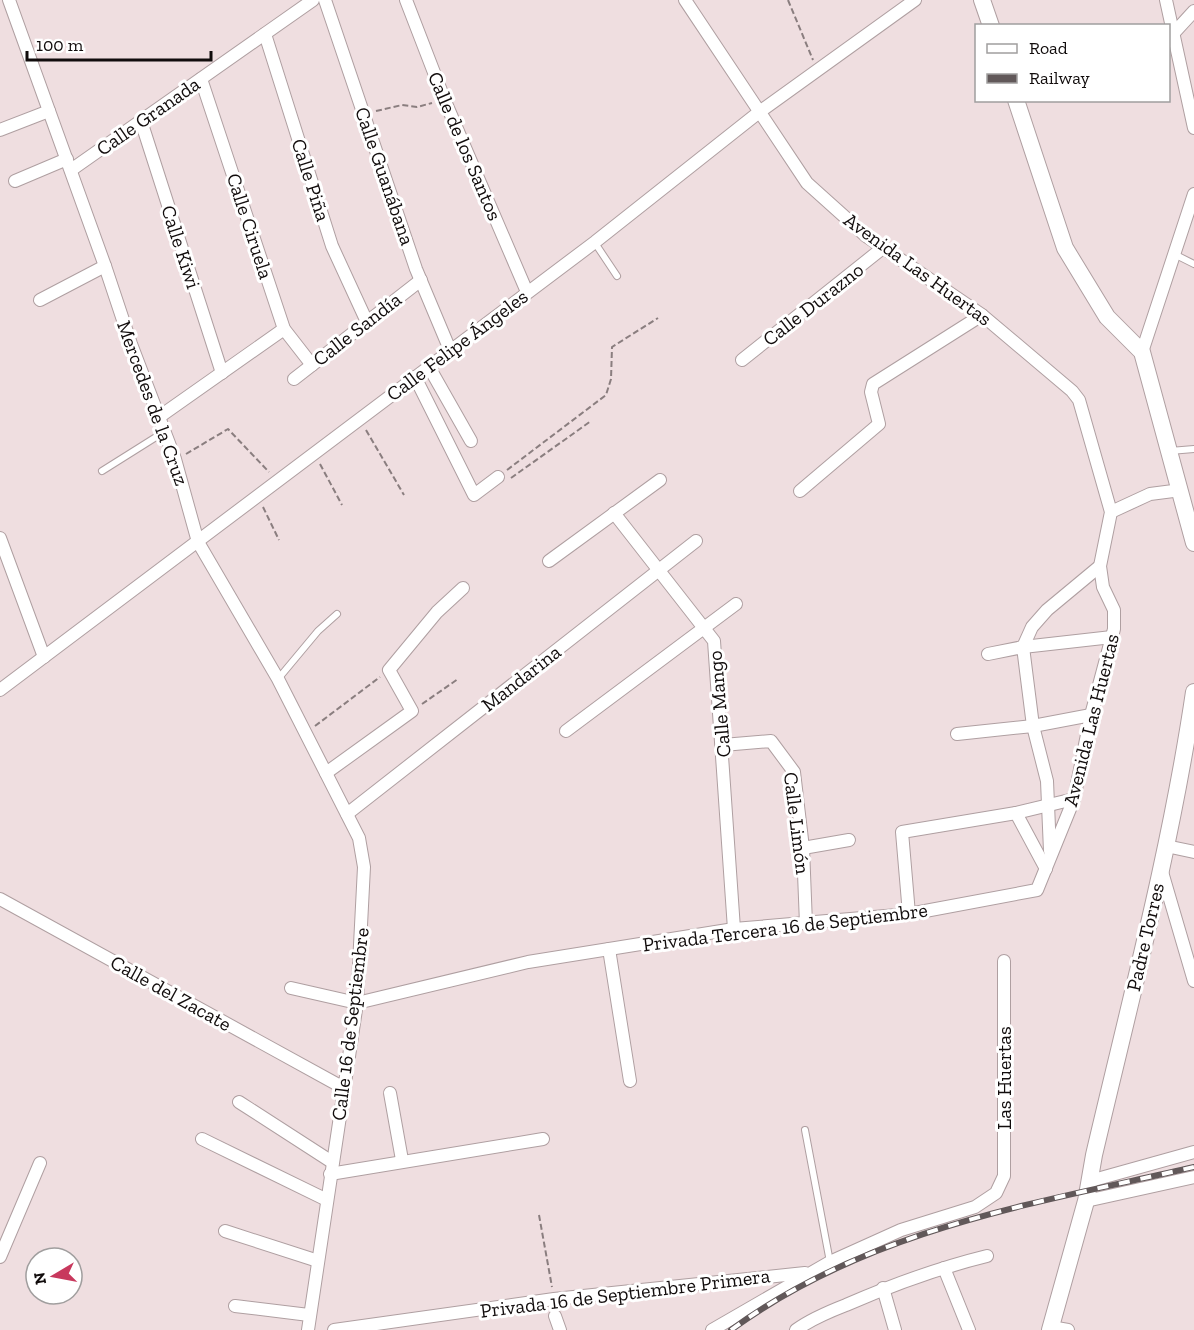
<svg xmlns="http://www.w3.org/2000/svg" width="1194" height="1330" font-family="'Zilla Slab',serif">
  <rect width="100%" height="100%" fill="#efdee0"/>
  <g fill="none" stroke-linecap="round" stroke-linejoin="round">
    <defs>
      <g id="lane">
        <path d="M595,243L617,276"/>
        <path d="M1174,254L1194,264"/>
        <path d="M1170,451L1194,449"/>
        <path d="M102,471L164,432"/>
        <path d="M278,679L318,631L337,614"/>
        <path d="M805,1130L830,1262"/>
      </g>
      <g id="street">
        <path d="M9,0L105,266L131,344L175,459L198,542L278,679L359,838L364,867L357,1003L308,1330"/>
        <path d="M325,0L416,269L450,350"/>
        <path d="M406,0L445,101L527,292"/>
        <path d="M1166,0L1194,128"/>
        <path d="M265,34L332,246L367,322"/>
        <path d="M1172,35L1194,11"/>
        <path d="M201,79L284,329L312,365"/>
        <path d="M141,121L222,373"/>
        <path d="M0,130L49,111"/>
        <path d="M71,170L313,0"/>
        <path d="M15,181L67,159"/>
        <path d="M40,300L105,266"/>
        <path d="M1142,352L1194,194"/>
        <path d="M742,360L884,247"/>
        <path d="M429,367L471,441"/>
        <path d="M415,377L474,495L498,477"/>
        <path d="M294,379L421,280"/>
        <path d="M159,417L284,329"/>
        <path d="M800,491L879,424L871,392L873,384L982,315"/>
        <path d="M1111,512L1150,494L1181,490"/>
        <path d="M614,513L714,641L734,929"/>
        <path d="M0,538L44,657"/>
        <path d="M549,561L660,480"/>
        <path d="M988,654L1023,647L1112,637"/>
        <path d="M0,690L595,242L758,113L915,0"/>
        <path d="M566,731L736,604"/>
        <path d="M957,734L1033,726L1091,715"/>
        <path d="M723,745L771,741L794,772L803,848L806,924"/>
        <path d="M326,773L412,711L389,670L437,612L463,588"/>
        <path d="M1016,813L1046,869"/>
        <path d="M347,814L696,541"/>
        <path d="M1166,846L1194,852"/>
        <path d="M803,848L849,840"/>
        <path d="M1050,851L1047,781L1033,726L1023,647L1032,627L1047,610L1100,566"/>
        <path d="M1162,872L1194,981"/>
        <path d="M0,899L342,1087"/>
        <path d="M909,914L902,832L1016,813L1074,799"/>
        <path d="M609,949L630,1081"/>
        <path d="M291,988L357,1003L528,962L734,929L909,914L1037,890L1074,799L1091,715L1114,629V610L1103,587L1100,566L1111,512L1079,400L1072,391L982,315L866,236L807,183L685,0"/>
        <path d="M390,1093L402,1160"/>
        <path d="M239,1102L332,1162"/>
        <path d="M202,1139L327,1200"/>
        <path d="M330,1174L543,1139"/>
        <path d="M1090,1181L1194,1152"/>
        <path d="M1086,1201L1194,1177"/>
        <path d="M225,1231L318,1261"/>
        <path d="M0,1257L40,1163"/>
        <path d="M944,1268L969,1330"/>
        <path d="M883,1288L895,1330"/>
        <path d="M235,1306L309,1315"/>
        <path d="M555,1316L560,1330"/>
        <path d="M1051,1327L1068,1330"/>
        <path d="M334,1330L554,1299L805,1273"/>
        <path d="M712,1330L830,1262L901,1230L975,1207L996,1193L1004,1176V961"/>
        <path d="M796,1330C811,1319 828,1312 846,1305C892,1285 938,1268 987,1256"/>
      </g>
      <g id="secondary">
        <path d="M982,0L991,26"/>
        <path d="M1016,100L1065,248L1107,317L1142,352L1194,543"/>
        <path d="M1050,1330L1086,1201L1094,1155C1130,1001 1171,848 1194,692"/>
      </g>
    </defs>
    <use href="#lane" stroke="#af9fa1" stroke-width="8"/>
    <use href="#street" stroke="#af9fa1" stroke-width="14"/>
    <use href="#secondary" stroke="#af9fa1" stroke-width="18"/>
    <g stroke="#8a7e7f" stroke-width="2" stroke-dasharray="6 3" stroke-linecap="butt">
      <path d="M788,0L813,60"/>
      <path d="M376,111L402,105L417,107L432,103"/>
      <path d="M366,430L404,495"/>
      <path d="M186,454L228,429L269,472"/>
      <path d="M320,464L342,505"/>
      <path d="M507,470L606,395L611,379L612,347L658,318"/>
      <path d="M511,478L591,421"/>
      <path d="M263,507L279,540"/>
      <path d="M422,704L458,679"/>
      <path d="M315,726L380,677"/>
      <path d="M539,1215L552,1287"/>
    </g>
    <use href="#lane" stroke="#fff" stroke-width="6"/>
    <use href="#street" stroke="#fff" stroke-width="12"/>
    <use href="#secondary" stroke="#fff" stroke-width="16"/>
    <defs>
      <path id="rail" d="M731,1330C869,1229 1032,1204 1194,1167"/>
    </defs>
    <use href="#rail" stroke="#615859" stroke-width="6"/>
    <use href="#rail" stroke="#fff" stroke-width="4" stroke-dasharray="11" stroke-linecap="butt"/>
  </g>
  <g text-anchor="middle" stroke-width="6" stroke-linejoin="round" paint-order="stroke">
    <g font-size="20" fill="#110c0c" stroke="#fff">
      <text transform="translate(148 116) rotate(-35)" y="7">Calle Granada</text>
      <text transform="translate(465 146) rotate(67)" y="7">Calle de los Santos</text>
      <text transform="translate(385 176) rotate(71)" y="7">Calle Guanábana</text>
      <text transform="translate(311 180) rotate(72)" y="7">Calle Piña</text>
      <text transform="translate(250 226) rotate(72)" y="7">Calle Ciruela</text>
      <text transform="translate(181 247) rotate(72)" y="7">Calle Kiwi</text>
      <text transform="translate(918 269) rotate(36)" y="7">Avenida Las Huertas</text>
      <text transform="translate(813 304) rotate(-38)" y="7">Calle Durazno</text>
      <text transform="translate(357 329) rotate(-38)" y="7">Calle Sandía</text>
      <text transform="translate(457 345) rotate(-37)" y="7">Calle Felipe Ángeles</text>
      <text transform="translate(153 403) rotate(70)" y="7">Mercedes de la Cruz</text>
      <text transform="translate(521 678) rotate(-38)" y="7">Mandarina</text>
      <text transform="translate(719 704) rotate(-95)" y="7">Calle Mango</text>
      <text transform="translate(1091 720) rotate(-76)" y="7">Avenida Las Huertas</text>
      <text transform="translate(797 823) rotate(83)" y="7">Calle Limón</text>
      <text transform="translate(785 927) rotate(-7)" y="7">Privada Tercera 16 de Septiembre</text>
      <text transform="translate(1145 937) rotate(-77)" y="7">Padre Torres</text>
      <text transform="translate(171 993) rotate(29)" y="7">Calle del Zacate</text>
      <text transform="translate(350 1024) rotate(-83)" y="7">Calle 16 de Septiembre</text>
      <text transform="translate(1004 1078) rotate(-90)" y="7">Las Huertas</text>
      <text transform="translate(625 1293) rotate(-7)" y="7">Privada 16 de Septiembre Primera</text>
    </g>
  </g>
  <rect x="975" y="24" width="195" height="78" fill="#ffffff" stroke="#a09e9e" stroke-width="1.5"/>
  <rect x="987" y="44" width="30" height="9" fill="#ffffff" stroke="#a09e9e" stroke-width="1.5"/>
  <text x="1029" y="54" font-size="18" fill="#110c0c">Road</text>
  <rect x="987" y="74" width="30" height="9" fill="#615859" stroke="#a09e9e" stroke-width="1.5"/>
  <text x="1029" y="84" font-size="18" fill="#110c0c">Railway</text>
  <g transform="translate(54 1276) rotate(260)"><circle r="28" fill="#ffffff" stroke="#a09e9e" stroke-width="1.5"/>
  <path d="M0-4.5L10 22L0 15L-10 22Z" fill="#c8385d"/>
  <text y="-9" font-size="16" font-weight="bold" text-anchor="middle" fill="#110c0c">N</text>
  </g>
  <path d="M27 51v9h184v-9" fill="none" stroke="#110c0c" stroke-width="3"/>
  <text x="36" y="51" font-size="18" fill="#110c0c" stroke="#ffffff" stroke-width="4.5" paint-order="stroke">100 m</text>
</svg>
